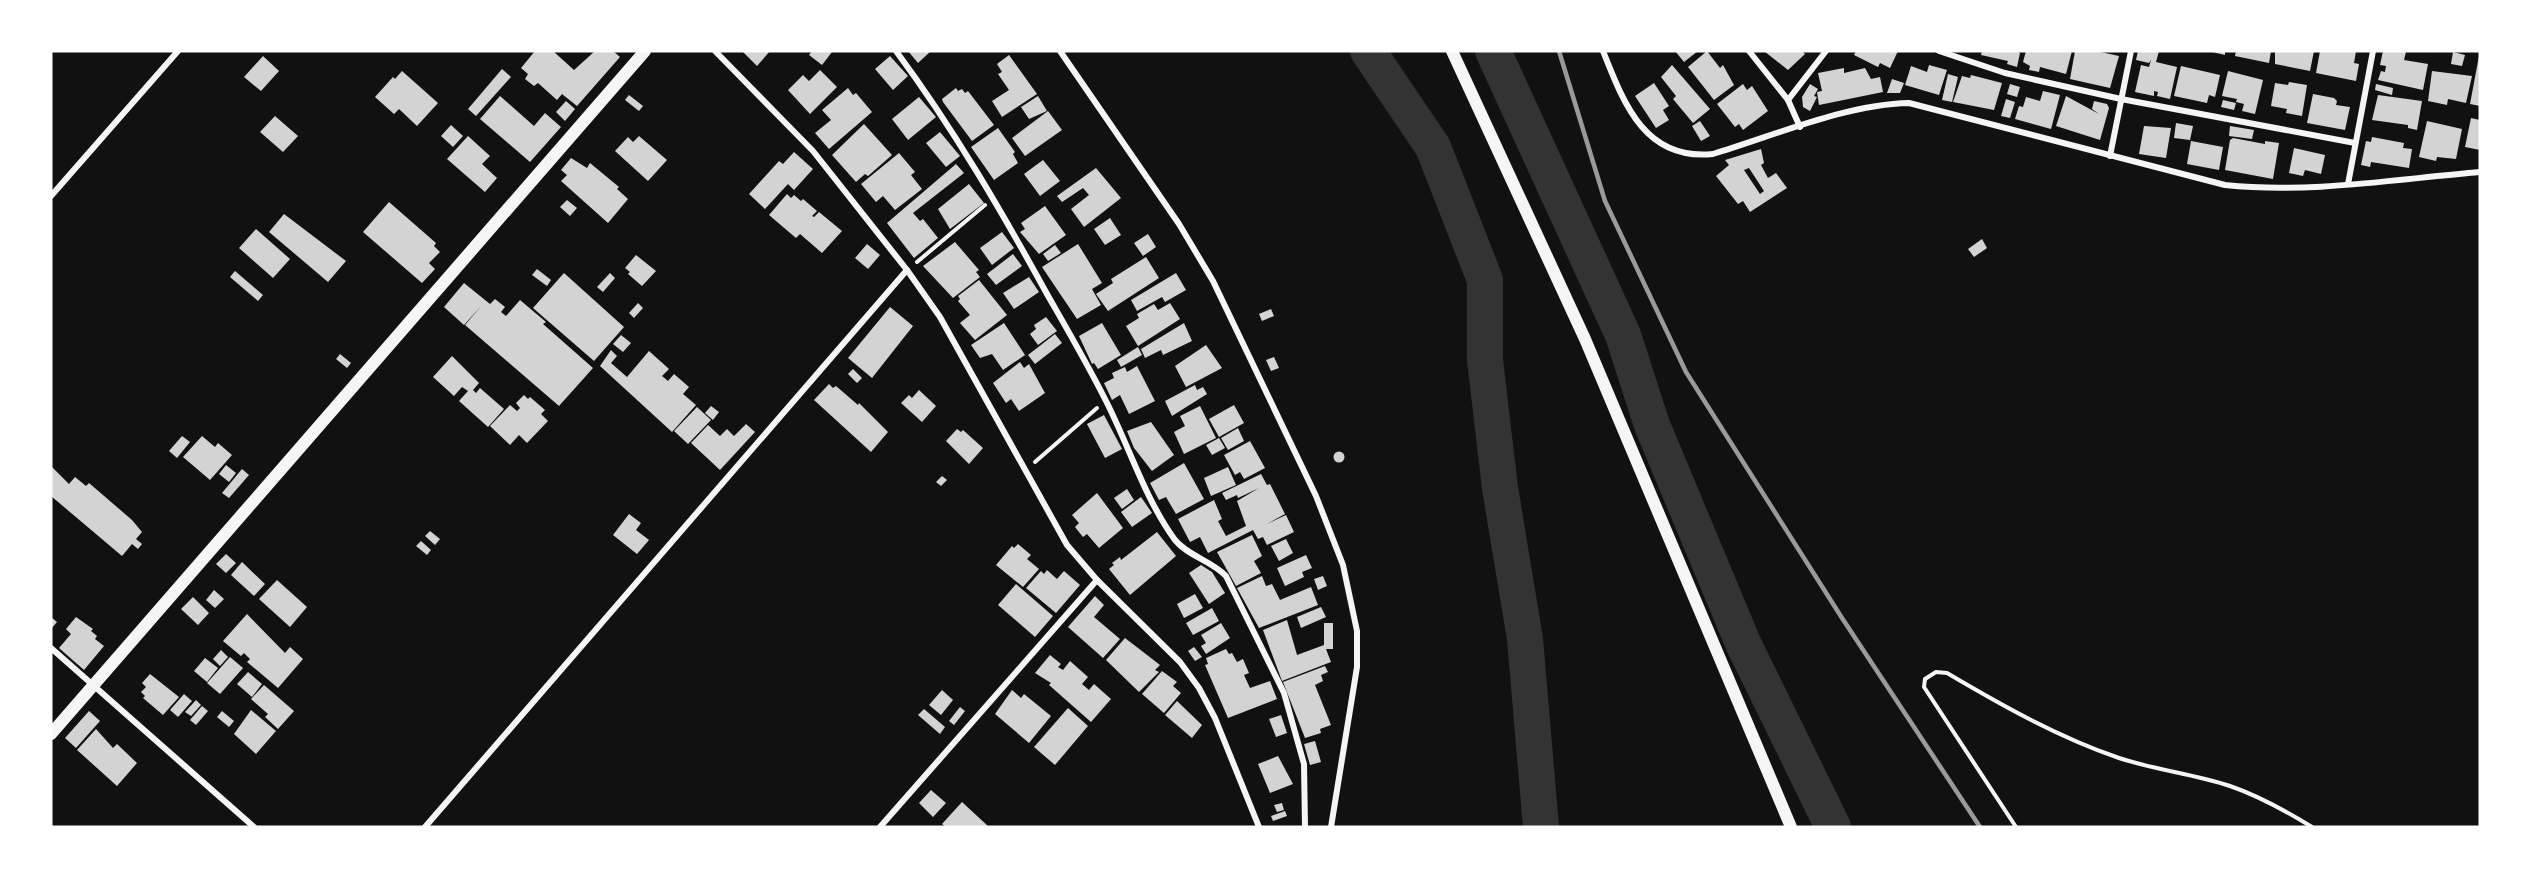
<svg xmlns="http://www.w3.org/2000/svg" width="2531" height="878" font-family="'Alegreya Sans',sans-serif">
  <rect width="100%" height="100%" fill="#111"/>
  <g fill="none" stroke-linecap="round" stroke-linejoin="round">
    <g stroke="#333" stroke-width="36">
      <path d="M1368,51L1433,147L1485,280V360L1500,488L1525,639L1541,827"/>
      <path d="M1493,51L1623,335L1652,425L1743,643L1833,827"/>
    </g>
  </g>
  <g fill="#d3d3d3" fill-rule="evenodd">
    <path d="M535,51H553L574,70L595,51H613L620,57L577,106L562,94L557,100L538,83L534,86L525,79L528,74L521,68Z"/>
    <path d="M742,51H770L757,66Z"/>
    <path d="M812,51H830L832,52L822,65L809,55Z"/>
    <path d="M908,51H931L918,63Z"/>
    <path d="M1675,51H1698L1684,62Z"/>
    <path d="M1707,51L1720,68L1723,65L1734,85L1714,100L1688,67Z"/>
    <path d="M1764,51H1802L1805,54L1788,70Z"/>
    <path d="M1856,51H1898L1890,68L1880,63L1878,67L1854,55Z"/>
    <path d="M1982,51H2017L2020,53L2017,67L2007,64L2008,61L1981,55Z"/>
    <path d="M2026,51H2072L2066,74L2040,67L2039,72L2029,70L2030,66L2023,62Z"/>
    <path d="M2075,51H2096L2119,56L2110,88L2070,79Z"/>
    <path d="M2138,51H2159L2156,62L2177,67L2170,99L2157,96L2158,92L2154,91V96L2135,92L2141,65L2149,67L2151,60L2149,63L2136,60Z"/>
    <path d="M2208,51H2225V55Z"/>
    <path d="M2236,51H2271L2269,63L2235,56Z"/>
    <path d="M2275,51H2314L2310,71L2275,64Z"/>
    <path d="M2320,51H2356L2354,63L2359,64L2356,81L2316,73Z"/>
    <path d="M2383,51L2406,52L2404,60L2428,64L2423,90L2378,80L2381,71L2385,72L2386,66L2380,65Z"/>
    <path d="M2453,52L2465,55L2462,66L2451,64Z"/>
    <path d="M1009,55L1037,94L1002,117L992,101L1009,90L998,74L1002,72L997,64Z"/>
    <path d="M263,56L279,71L261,91L244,77Z"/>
    <path d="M890,56L908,76L893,90L875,69Z"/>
    <path d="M2479,56H2480V106L2470,104Z"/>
    <path d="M1672,65L1710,109L1693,123L1673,99L1676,96L1661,77Z"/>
    <path d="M1929,65L1947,70L1939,95L1905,85L1911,66L1927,72Z"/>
    <path d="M2181,66L2220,75L2215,97L2209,95L2207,103L2174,96Z"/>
    <path d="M1844,68V73L1865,68L1871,79L1880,77L1883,92L1819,105L1817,92L1822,91L1818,73Z"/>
    <path d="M502,69L511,77L476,116L468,109Z"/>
    <path d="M820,70L837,87L810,114L788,90L803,75L809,81Z"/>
    <path d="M402,71L438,103L417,126L399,109L394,114L375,97L393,77L395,79Z"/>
    <path d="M2228,71L2263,80L2255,114L2242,111L2244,104L2236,102L2237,99L2222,96Z"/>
    <path d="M2432,71L2472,76L2466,103L2448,99L2447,105L2428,101Z"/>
    <path d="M1948,74L1958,77L1952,102L1942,100Z"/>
    <path d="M1971,75L2002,83L1994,110L1953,102L1962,76L1970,78Z"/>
    <path d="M1892,79L1904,83L1900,93H1887Z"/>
    <path d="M2289,82L2307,85L2302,116L2286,113L2287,109L2271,106L2275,83L2288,85Z"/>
    <path d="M1654,83L1669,106L1663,110L1669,120L1656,128L1635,96Z"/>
    <path d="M1743,84L1747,90L1752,86L1768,111L1743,130L1739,124L1735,127L1717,104Z"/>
    <path d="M1810,84L1818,89L1814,96L1817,97L1810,111L1803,107L1802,97Z"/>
    <path d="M2010,84L2020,87L2017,97L2007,94Z"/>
    <path d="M2376,84L2393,88L2392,95L2375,90Z"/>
    <path d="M848,88L853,95L856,93L872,112L829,149L815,133L831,120L822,110Z"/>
    <path d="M956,88L958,91L962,89L965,93L968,91L994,125L972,141L943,102L942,99Z"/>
    <path d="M2043,91L2060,95L2051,129L2015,119L2019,106L2023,107L2026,97L2040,101Z"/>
    <path d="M2313,94L2334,98L2337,101L2336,105L2350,107L2345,130L2307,123Z"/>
    <path d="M629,95L643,106L639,111L625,100Z"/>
    <path d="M2378,95L2422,101L2417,130L2408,128V125L2372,120Z"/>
    <path d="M500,96L534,126L545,113L561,127L530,162L480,119Z"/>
    <path d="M1038,96L1047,111L1029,119L1021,107Z"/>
    <path d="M2066,96L2099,114L2092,109L2094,101L2107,104L2109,108L2100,140L2056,126Z"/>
    <path d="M919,97L936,117L908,140L892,119Z"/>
    <path d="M2006,99L2015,102L2010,118L2001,116Z"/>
    <path d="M2223,100L2236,103L2234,110L2221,107Z"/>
    <path d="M566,101L575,109L565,121L556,112Z"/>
    <path d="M1048,111L1062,130L1025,156L1012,138Z"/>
    <path d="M275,116L298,136L283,152L260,132Z"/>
    <path d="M2471,118L2480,120V150L2465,147Z"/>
    <path d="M1700,121L1710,136L1701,141L1692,126Z"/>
    <path d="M2427,121L2462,129L2456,159L2437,157L2436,161L2419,157Z"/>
    <path d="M2176,123L2193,126L2190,140L2174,138Z"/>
    <path d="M864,124L892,155L868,176L865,174L856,182L832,155Z"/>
    <path d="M451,125L463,136L453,147L441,136Z"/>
    <path d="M2144,126L2171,128L2166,158L2139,154Z"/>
    <path d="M2230,126L2254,130L2252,139L2229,136Z"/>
    <path d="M998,128L1015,152L1013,154L1018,163L994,180L971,147Z"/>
    <path d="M940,132L960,156L946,167L926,143Z"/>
    <path d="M468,136L490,156L482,164L497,178L485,192L447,159Z"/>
    <path d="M639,136L667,160L648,181L615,151L628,137L633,142Z"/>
    <path d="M2372,137L2404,143L2403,148L2412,149L2409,168L2371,162L2370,167L2361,165L2366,141L2371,142Z"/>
    <path d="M2233,138L2265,144V141L2279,143L2273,179L2225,170L2230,140Z"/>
    <path d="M2191,141L2223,147L2219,170L2187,164Z"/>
    <path d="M2294,148L2325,155L2321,174L2305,170L2303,176L2289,173Z"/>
    <path d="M1761,149L1764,163L1761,165L1768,178L1776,173L1787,188L1750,212L1743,201L1738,204L1716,176L1729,165L1725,160ZM1749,168L1764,191L1760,194L1744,170Z"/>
    <path d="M794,152L813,169L794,190L788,184L765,209L749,194L779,161L783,164Z"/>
    <path d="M899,153L915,172L911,175L922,189L895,210L883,196L876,202L861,184Z"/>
    <path d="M571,158L587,168L590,163L619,187L617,189L628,199L608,223L561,181L567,175L561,170Z"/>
    <path d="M1043,160L1060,181L1040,196L1024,174Z"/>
    <path d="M956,164L964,173L913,213L920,221L923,219L938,238L914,258L887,223Z"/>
    <path d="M1096,168L1121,198L1084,227L1071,209L1089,195L1083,188L1062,202L1057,196Z"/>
    <path d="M969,184L984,203L950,229L938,209Z"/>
    <path d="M787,194L791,198L794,195L801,201L803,199L817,211L812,216L814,217L819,212L842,231L822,253L800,234L796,238L769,215Z"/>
    <path d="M567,200L577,208L570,216L560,207Z"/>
    <path d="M389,202L436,243L434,246L440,252L429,263L435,269L422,283L363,232Z"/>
    <path d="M1045,206L1066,235L1039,254L1020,232L1025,229L1021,223Z"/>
    <path d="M284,214L346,261L328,282L269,232Z"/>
    <path d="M1110,218L1121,235L1105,245L1094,229Z"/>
    <path d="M256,229L290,259L273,278L239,248Z"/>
    <path d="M1002,232L1014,248L992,265L980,248Z"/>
    <path d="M1148,234L1156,247L1143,256L1134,243Z"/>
    <path d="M1982,239L1987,248L1974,257L1968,249Z"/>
    <path d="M955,242L979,270L976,272L980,277L953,298L923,266Z"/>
    <path d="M867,244L880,255L868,269L855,258Z"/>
    <path d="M1078,244L1102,283L1092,289L1101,305L1077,319L1042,267Z"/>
    <path d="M1055,245L1061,253L1048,261L1043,254Z"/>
    <path d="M1013,254L1022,266L996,285L987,274Z"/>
    <path d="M636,255L656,271L642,286L628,274L630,272L625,268Z"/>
    <path d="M1146,257L1159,278L1108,311L1096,294L1113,283L1111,279Z"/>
    <path d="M537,269L551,280L547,286L532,275Z"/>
    <path d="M235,271L263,295L258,301L230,277Z"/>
    <path d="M564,273L624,327L594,361L533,308Z"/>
    <path d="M610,273L615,278L603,292L597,287Z"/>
    <path d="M1176,273L1186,290L1165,302L1162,297L1137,311L1131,300Z"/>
    <path d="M1029,277L1039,292L1014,309L1003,293Z"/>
    <path d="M979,280L1007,315L975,340L960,323L970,315L958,301L960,299L958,296Z"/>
    <path d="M464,283L490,304L495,299L505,307L501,312L506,316L520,300L546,322L543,324L593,368L559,406L465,325L482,305L464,325L444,307Z"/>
    <path d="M638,303L643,308L634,318L629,313Z"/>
    <path d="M1170,303L1180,319L1138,346L1126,326L1139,318L1137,314L1154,304L1158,310Z"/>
    <path d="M890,307L913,326L872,378L848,358Z"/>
    <path d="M1271,309L1274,316L1262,321L1259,314Z"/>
    <path d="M1046,317L1057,331L1038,345L1030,334L1036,329L1034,325Z"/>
    <path d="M1004,323L1025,355L1003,370L992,354L980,358L971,345Z"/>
    <path d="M1102,323L1121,355L1098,369L1094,363L1092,364L1079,336Z"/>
    <path d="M1184,323L1192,341L1163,355L1161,350L1145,358L1141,349Z"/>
    <path d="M1055,334L1062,343L1035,364L1028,355Z"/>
    <path d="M621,335L631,343L623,352L613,344Z"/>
    <path d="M1206,345L1222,368L1186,387L1175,366Z"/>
    <path d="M1138,347L1142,355L1121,367L1117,360Z"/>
    <path d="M611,350L617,356L611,363L627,377L649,351L669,369L662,376L668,381L674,374L689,387L683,394L696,405L672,432L600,366Z"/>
    <path d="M340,354L351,363L347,368L336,359Z"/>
    <path d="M452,356L479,383L473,390L476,393L480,388L504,409L488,427L459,401L468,391L462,387L454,396L433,377Z"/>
    <path d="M1274,357L1279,368L1271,371L1266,360Z"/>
    <path d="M1020,362L1024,368L1029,364L1045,393L1019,411L1011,399L1006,403L993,383Z"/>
    <path d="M1137,366L1155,401L1129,414L1120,395L1112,400L1104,383L1114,378L1112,373L1125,367L1127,372Z"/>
    <path d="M853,369L862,378L857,383L848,374Z"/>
    <path d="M829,384L833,388L836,386L858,405L859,403L888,432L871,452L814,400Z"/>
    <path d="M1195,385L1197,390L1203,387L1207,394L1172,416L1165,401Z"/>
    <path d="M919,390L936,406L922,422L901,403L909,395L912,398Z"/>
    <path d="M524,395L528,399L530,397L545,410L541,414L548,421L527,443L519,435L510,445L490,426L510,405L517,411L520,408L516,403Z"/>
    <path d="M1234,405L1244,423L1219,437L1209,419Z"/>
    <path d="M711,406L719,412L713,420L705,413Z"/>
    <path d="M1200,406L1216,438L1184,454L1174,432L1185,426L1180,416Z"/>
    <path d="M697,407L711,420L688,444L674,431Z"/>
    <path d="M1104,415L1122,449L1105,458L1087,424Z"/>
    <path d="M1151,422L1174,455L1152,471L1134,448L1127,431Z"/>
    <path d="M746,424L755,432L720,470L691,443L708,425L720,436L727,429L734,436Z"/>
    <path d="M1238,428L1244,441L1228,450L1221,438Z"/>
    <path d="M957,429L961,432L963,430L983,448L969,464L946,441Z"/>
    <path d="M182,436L190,442L177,458L169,451Z"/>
    <path d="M202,436L215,447L218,443L232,455L210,480L183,457Z"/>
    <path d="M1219,438L1225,448L1212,455L1206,445Z"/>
    <path d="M1250,441L1265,468L1244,479L1240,472L1235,475L1224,455Z"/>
    <circle cx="1339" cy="457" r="5.5"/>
    <path d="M1184,463L1204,499L1176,514L1166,497L1159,500L1150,483Z"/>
    <path d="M226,465L236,473L229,482L219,474Z"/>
    <path d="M51,466L69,484L75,477L86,486L89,483L132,520L142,532L136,539L142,544L138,549L132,544L122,556L51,496Z"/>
    <path d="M1228,467L1236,485L1211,496L1204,478Z"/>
    <path d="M242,469L249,475L229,498L222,493Z"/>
    <path d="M1261,474L1267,485L1270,484L1285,514L1267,524L1286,515L1294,532L1267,545L1263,537L1258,539L1253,530L1208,553L1200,537L1190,542L1178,519L1214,500L1222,519L1218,521L1226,536L1246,526L1237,501L1259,488L1238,498L1237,495L1226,500L1222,493Z"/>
    <path d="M942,476L947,480L941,486L936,482Z"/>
    <path d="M1127,489L1134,500L1122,509L1114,498Z"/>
    <path d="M1097,493L1123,528L1099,548L1087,534L1083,537L1075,527L1079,523L1072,515Z"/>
    <path d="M1141,497L1152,513L1132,527L1121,512Z"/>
    <path d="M629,514L641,523L636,530L649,540L637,554L613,535Z"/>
    <path d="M430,531L440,539L435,545L425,536Z"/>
    <path d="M1157,532L1176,556L1130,595L1109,569L1114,565L1112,563L1120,557L1121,560Z"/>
    <path d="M1252,535L1262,556L1254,561L1261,573L1236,586L1217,552Z"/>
    <path d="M1286,539L1293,553L1279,561L1271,546Z"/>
    <path d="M421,541L431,550L427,555L416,546Z"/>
    <path d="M1018,544L1031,555L1027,559L1039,569L1023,587L996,565L1012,546L1014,548Z"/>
    <path d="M226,554L236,563L226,573L216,564Z"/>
    <path d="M1306,555L1312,568L1302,572L1304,577L1285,586L1277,568Z"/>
    <path d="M242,562L265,584L254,596L231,575Z"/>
    <path d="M1201,565L1212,572L1225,593L1209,604L1189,573Z"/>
    <path d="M1047,570L1057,579L1064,571L1080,585L1056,613L1026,588L1041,571L1044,574Z"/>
    <path d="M1262,576L1266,586L1272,584L1280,600L1311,587L1318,605L1259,628L1237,588Z"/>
    <path d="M1323,576L1327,586L1318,590L1314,579Z"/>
    <path d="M277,580L307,607L290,627L259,599Z"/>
    <path d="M1016,584L1053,616L1035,637L998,605Z"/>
    <path d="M214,590L224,599L215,608L206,600Z"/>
    <path d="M1195,594L1203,608L1184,618L1177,604Z"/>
    <path d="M1095,596L1104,605L1094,617L1120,639L1103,658L1068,627Z"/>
    <path d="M193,597L209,613L198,625L181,609Z"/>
    <path d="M1321,607L1326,617L1301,628L1297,617Z"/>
    <path d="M1212,608L1219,621L1193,635L1186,623Z"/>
    <path d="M247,614L285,653L290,647L303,659L278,688L247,662L250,659L244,653L241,656L223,641Z"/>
    <path d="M51,617L57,622L51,629Z"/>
    <path d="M76,617L93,629L91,631L97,636L95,639L104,646L84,670L59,648L71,634L66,629Z"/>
    <path d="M1287,620L1297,655L1324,645V623H1333V649H1326L1331,662L1282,681L1263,630Z"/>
    <path d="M1221,623L1230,638L1206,654L1201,646L1206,643L1201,635Z"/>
    <path d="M1125,638L1160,665L1155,670L1159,672L1139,692L1106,660Z"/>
    <path d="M1194,647L1202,657L1195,661L1188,651Z"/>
    <path d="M1226,649L1229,654L1232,653L1237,662L1243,659L1249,673L1244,675L1250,688L1270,681L1277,699L1228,718L1205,665L1208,664L1206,658Z"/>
    <path d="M221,650L228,657L220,666L213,659Z"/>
    <path d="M1050,655L1061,664L1058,667L1063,670L1070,661L1088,677L1082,684L1089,690L1094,684L1111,699L1091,722L1049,685L1051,683L1035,673Z"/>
    <path d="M230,657L243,668L220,694L207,683Z"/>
    <path d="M205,658L218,668L207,682L194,671Z"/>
    <path d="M1325,666L1328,672L1321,675L1323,681L1315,685L1331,725L1320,729L1321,733L1305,738L1283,682Z"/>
    <path d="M1162,671L1177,682L1173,686L1181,693L1164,713L1142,694Z"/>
    <path d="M248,672L262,684L252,697L237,684Z"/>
    <path d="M150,674L179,697L163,715L143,698L145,696L141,692L146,687L142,683Z"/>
    <path d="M264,685L294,711L278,729L265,717L268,714L251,699Z"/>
    <path d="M942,690L953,700L941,715L929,705Z"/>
    <path d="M1012,690L1021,698L1024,694L1051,716L1029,743L995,714Z"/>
    <path d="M184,694L192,701L178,717L170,710Z"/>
    <path d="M196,700L201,705L191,716L185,712Z"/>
    <path d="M1177,701L1202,725L1192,738L1165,715Z"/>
    <path d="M202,706L208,711L196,725L190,720Z"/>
    <path d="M960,707L965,711L954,725L949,721Z"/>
    <path d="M1068,708L1088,726L1055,765L1034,747Z"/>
    <path d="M924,709L945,727L940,734L918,715Z"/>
    <path d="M251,710L276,731L256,754L234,734Z"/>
    <path d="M89,711L100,721L76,748L65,738Z"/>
    <path d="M222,711L234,721L229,727L217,717Z"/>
    <path d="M1281,715L1287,733L1276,737L1269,719Z"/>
    <path d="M96,729L113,748L117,744L137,763L117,786L77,750Z"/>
    <path d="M1315,741L1321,762L1310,765L1304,744Z"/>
    <path d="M1278,756L1293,784L1270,793L1258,764Z"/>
    <path d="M931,790L946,803L933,817L919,803Z"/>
    <path d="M962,802L989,827H946L942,824Z"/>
    <path d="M1282,803L1284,810L1277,812L1274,805Z"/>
    <path d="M1285,811L1287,816L1273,821L1271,816Z"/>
  </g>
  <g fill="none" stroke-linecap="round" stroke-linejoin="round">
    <g stroke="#f5f5f5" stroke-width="4">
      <path d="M917,262L985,205"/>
      <path d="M1035,462L1097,408"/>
      <path d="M2016,827L1924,687L1925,679L1936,672L1947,673C2003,706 2058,737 2119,758C2155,770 2194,774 2230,786C2259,796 2286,811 2312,827"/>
    </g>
    <g stroke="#f5f5f5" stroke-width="6">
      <path d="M715,51L813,151L907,270L940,317L1067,545L1097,580L1180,662L1199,688L1215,718L1259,827"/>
      <path d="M896,51C953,128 1001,210 1047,294C1067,329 1088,365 1106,401C1129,446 1145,499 1175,540C1188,556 1212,561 1226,576L1284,693L1304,764L1305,827"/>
      <path d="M1060,51L1179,224L1213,281L1316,496L1343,565L1357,631V667L1331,827"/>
      <path d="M1603,51C1624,104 1645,161 1713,154C1773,136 1847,104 1909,103L2225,185C2309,194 2396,179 2480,172"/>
      <path d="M1749,51L1788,100L1800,127"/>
      <path d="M1939,51L2005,73L2121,99L2355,143"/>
      <path d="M1788,100L1826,51"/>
      <path d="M2110,156L2131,51"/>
      <path d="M2348,184L2373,51"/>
      <path d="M51,196L178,51"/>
      <path d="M51,648L254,827"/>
      <path d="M425,827L907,270"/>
      <path d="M880,827L1097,580"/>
    </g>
    <g stroke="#f5f5f5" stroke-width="12">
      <path d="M1452,51L1585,339L1791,827"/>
      <path d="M51,734L645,51"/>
    </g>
    <path stroke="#9a9a9a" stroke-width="4.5" d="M1559,51L1605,201L1686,372L1842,618L1980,827"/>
  </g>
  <rect width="2531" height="878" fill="none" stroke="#ffffff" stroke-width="105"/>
</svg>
